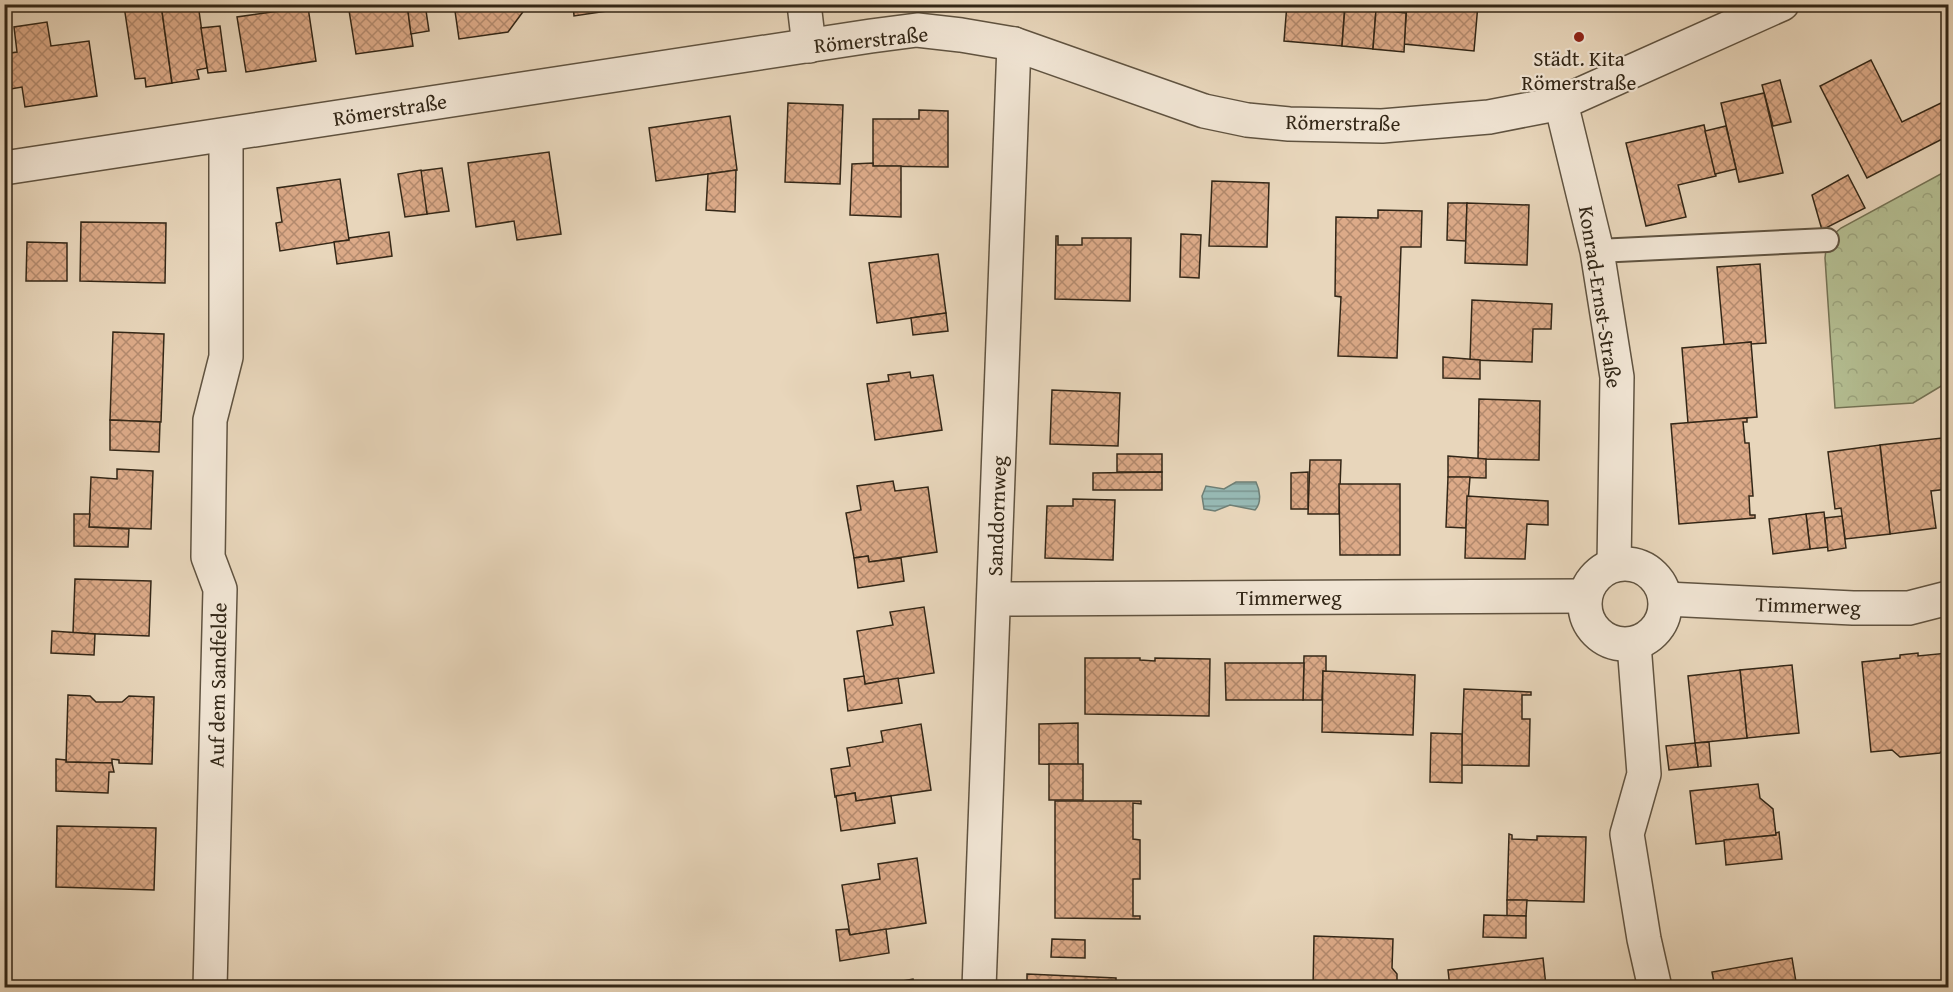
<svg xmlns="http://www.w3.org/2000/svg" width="1953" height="992" font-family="'Gentium Book Plus',serif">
  <defs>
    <pattern id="park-crowns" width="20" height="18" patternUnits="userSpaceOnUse" patternTransform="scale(1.5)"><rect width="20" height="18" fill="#b4be92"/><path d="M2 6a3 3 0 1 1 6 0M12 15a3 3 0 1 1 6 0" fill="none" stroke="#9ba37d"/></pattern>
    <pattern id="water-rules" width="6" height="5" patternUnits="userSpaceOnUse" patternTransform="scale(1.5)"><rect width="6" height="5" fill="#97b9b4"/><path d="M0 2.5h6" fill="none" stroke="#7c9691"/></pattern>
    <pattern id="building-cross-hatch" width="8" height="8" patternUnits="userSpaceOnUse" patternTransform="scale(1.5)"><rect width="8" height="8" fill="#dcaa88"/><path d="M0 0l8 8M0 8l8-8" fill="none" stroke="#b38a6e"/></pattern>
  </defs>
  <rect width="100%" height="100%" fill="#e8d6bb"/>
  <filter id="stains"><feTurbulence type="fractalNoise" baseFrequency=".00333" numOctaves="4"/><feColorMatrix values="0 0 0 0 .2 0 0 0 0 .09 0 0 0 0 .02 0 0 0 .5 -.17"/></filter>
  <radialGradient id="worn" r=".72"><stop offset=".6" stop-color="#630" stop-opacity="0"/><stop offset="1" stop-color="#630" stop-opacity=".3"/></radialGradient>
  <path fill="url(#park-crowns)" stroke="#747254" stroke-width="1.5" d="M1948,170V382L1913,403L1835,408L1825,258L1827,240L1841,228Z"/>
  <path fill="url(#water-rules)" stroke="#6f7f75" stroke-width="1.5" d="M1236,482H1256C1260,490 1262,503 1255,510L1230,505L1215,511L1204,509L1202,496L1206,486L1224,489Z"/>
  <g fill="url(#building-cross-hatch)" stroke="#332717" stroke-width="1.5">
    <path d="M137,4H161L172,83L146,87L145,78L135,79L124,6Z"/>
    <path d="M161,4H198L207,68L197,70L199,79L172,83Z"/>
    <path d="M348,4H407L413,46L356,54Z"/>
    <path d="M407,4H425L429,31L411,34Z"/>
    <path d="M454,4H524L525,9L508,32L459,39Z"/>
    <path d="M573,4H627V8L574,16Z"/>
    <path d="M1287,4H1345L1342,46L1284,41Z"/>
    <path d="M1407,4H1478L1474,51L1404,44Z"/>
    <path d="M308,7L316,61L246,72L237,17Z"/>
    <path d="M1345,7L1376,10L1373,49L1342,46Z"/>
    <path d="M1376,10L1406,13L1404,52L1373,49Z"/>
    <path d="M47,22L51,46L89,41L97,96L25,107L22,87L4,90V54L17,52L14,27Z"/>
    <path d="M220,26L226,71L208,73L201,28Z"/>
    <path d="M1871,60L1902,122L1943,102L1948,114V136L1867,178L1820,86Z"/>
    <path d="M1780,80L1791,122L1773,126L1762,85Z"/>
    <path d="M1764,93L1783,173L1739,182L1721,103Z"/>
    <path d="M788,103L843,105L840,184L785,182Z"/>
    <path d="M919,110L948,111V167L873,166V119H919Z"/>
    <path d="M730,116L737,170L656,181L649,128Z"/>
    <path d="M1704,125L1716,176L1678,185L1686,217L1646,226L1626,143Z"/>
    <path d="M1726,126L1736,169L1715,174L1705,131Z"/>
    <path d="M549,152L561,234L517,240L514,221L476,227L468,163Z"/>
    <path d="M873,163V166H901V217L850,215L852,164Z"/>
    <path d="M442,168L449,211L427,214L420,171Z"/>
    <path d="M421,170L427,214L405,217L398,174Z"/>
    <path d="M736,170L735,212L706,210L708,174Z"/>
    <path d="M1848,175L1865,208L1822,230L1812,195Z"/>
    <path d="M340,179L349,240L280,251L276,223L282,222L277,188Z"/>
    <path d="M1212,181L1269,183L1267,247L1209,246Z"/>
    <path d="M1448,203H1467L1466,241L1447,240Z"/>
    <path d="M1467,203L1529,205L1527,265L1465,263Z"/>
    <path d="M1378,210L1422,211L1421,247H1401L1397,358L1338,356L1341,297L1335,296L1336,217L1378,218Z"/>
    <path d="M81,222L166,223L165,283L80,281Z"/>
    <path d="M389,232L392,256L337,264L334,242L349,240V238Z"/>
    <path d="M1181,234L1201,235L1199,278L1180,277Z"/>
    <path d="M1056,236H1058V245H1082V238H1131L1130,301L1055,299Z"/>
    <path d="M27,242L67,243V281H26Z"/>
    <path d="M938,254L946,313L877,323L869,263Z"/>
    <path d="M1760,264L1766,343L1751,344V342L1724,345L1717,267Z"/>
    <path d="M1472,300L1552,304L1551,329H1533L1532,362L1470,360Z"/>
    <path d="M946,313L948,331L913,335L911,318Z"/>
    <path d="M113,332L164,334L161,422L110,420Z"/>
    <path d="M1751,342L1757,417L1688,423L1682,348Z"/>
    <path d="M1443,357L1480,360V379L1443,378Z"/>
    <path d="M910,372L911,378L933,375L942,430L875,440L867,384L889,381L888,375Z"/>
    <path d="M1052,390L1120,393L1118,446L1050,444Z"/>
    <path d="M1479,399L1540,401L1539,460L1478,459Z"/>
    <path d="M1747,418V422H1743L1745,443H1749L1753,496H1749L1750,515H1755V518L1679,524L1671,424Z"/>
    <path d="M110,420L160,422L159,452L110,450Z"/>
    <path d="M1942,438L1948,489L1931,491L1936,528L1890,534L1880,445Z"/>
    <path d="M1880,445L1890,534L1845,539L1841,508L1835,509L1828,452Z"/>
    <rect x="1117" y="454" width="45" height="18"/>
    <path d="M1448,456L1486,459V478L1448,477Z"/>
    <path d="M1310,460H1341L1339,514H1308Z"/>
    <path d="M117,469L153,471L151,529L89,527L91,477L117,479Z"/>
    <path d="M1162,472V490H1093V473Z"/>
    <path d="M1308,472V509H1291V473Z"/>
    <path d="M1448,477H1470L1466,528L1446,527Z"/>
    <path d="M893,481L895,491L928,487L937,552L869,562L868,556L854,558L846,513L861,510L857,486Z"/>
    <path d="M1339,484H1400V555H1340Z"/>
    <path d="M1467,496L1548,501V525L1527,524L1525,559L1465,558Z"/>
    <path d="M1073,499L1115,500L1113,560L1045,558L1047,506H1073Z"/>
    <path d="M1824,512L1828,547L1810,549L1806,514Z"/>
    <path d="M74,514H90L89,527L129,529L128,547L74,546Z"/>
    <path d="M1806,514L1810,549L1773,554L1769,519Z"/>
    <path d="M1842,516L1846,548L1828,551L1825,518Z"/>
    <path d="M868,556L869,562L901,558L904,581L858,588L854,558Z"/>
    <path d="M75,579L151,581L149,636L73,633Z"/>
    <path d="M924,607L934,673L865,684L857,631L893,625L890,612Z"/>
    <path d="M52,631L95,634L94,655L51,653Z"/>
    <path d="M1918,653V656L1948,653V744L1940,753L1900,757L1892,750L1871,752L1862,662L1900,658V655Z"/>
    <path d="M1304,656H1326V672L1323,671L1322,700H1303Z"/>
    <path d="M1085,658H1140V660L1155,661V658L1210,659L1209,716L1085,714Z"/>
    <path d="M1225,663H1304L1303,700H1226Z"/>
    <path d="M1792,665L1799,733L1747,738L1740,670Z"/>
    <path d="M1740,670L1747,738L1695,743L1688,676Z"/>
    <path d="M1323,671L1415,675L1413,735L1322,732Z"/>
    <path d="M864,676L865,684L898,678L902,703L848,711L844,679Z"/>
    <path d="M1464,689L1531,692V695H1522V719H1530L1529,766L1461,765Z"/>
    <path d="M68,695L90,696L96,702H122L129,696L154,697L152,764L119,763V760L112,759V763L66,762Z"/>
    <path d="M1078,723V765L1039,764V724Z"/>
    <path d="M921,724L931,790L856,801L855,793L835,797L831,769L850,766L847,748L883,742L881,731Z"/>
    <path d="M1431,733L1462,734V783L1430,782Z"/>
    <path d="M1709,742L1711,766L1698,767L1695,743Z"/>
    <path d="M1695,743L1698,767L1669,770L1666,746Z"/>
    <path d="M56,759L66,760V762L112,763L114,772H109L108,793L56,791Z"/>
    <rect x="1049" y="764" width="34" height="36"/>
    <path d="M1758,784L1760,798L1773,809L1776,835L1696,844L1690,791Z"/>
    <path d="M855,793L856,801L891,796L895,823L841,831L836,796Z"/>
    <path d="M1055,801H1141V804L1133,803V839L1140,840V879H1133V916H1140V919L1055,918Z"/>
    <path d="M57,826L156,828L154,890L56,887Z"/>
    <path d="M1779,832L1782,859L1726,865L1724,840L1776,835V833Z"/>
    <path d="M1509,834L1512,835V839L1537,840V836L1586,837L1584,902L1507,900Z"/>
    <path d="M917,858L926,923L850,935L842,885L880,879L878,864Z"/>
    <path d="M1507,900H1527L1526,916H1507Z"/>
    <path d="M1484,915L1526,916V938L1483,937Z"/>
    <path d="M848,929L850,935L886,929L889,953L840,961L836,930Z"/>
    <path d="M1314,936L1393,939L1392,968L1397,974V988H1313Z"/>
    <path d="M1052,939L1085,940V958L1051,957Z"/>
    <path d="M1543,958L1546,986L1556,984V988H1450L1448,970Z"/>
    <path d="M1792,958L1797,988H1715L1712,972Z"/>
    <path d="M1027,974L1116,978V988H1027Z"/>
    <path d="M913,979L915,988H880L879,985Z"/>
  </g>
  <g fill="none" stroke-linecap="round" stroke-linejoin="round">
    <defs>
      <path id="lane" d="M1597,251L1827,240"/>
      <g id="street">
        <path d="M804,4L809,46"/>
        <path d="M1561,103L1597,251L1617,377L1614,565"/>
        <path d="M4,168L871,36L917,30L961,35L1014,44L1204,111L1247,120L1289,124L1382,126L1489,117L1561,103L1782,4"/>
        <circle cx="1625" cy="604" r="40"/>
        <path d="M994,599L1585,596"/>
        <path d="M1666,599L1853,608H1909L1948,598"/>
        <path d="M1634,644L1644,774L1627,834L1644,939L1655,988"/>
        <path d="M210,988L220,589L208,557L210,420L226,357V135"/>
        <path d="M979,988L1014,44"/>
      </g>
    </defs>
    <use href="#lane" stroke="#605340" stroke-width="26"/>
    <use href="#street" stroke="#605340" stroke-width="36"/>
    <use href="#lane" stroke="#f0e4d3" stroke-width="22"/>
    <use href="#street" stroke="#f0e4d3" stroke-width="33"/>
  </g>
  <circle fill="#8f2418" stroke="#f0e4d3" stroke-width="2" cx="1579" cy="37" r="6"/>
  <g text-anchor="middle" stroke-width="4.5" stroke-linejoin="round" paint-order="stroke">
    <g font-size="21" fill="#332717" stroke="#f0e4d3">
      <text transform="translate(871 40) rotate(-6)" y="7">Römerstraße</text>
      <text transform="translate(390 110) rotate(-9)" y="7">Römerstraße</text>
      <text transform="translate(1343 123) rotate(1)" y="7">Römerstraße</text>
      <text transform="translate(1600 297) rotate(81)" y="7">Konrad-Ernst-Straße</text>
      <text transform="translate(997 516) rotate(-88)" y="7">Sanddornweg</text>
      <text x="1289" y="605">Timmerweg</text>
      <text transform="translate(1808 606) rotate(2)" y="7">Timmerweg</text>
      <text transform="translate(218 685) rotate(-89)" y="7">Auf dem Sandfelde</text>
    </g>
    <g font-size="21" fill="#332717" stroke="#f0e4d3">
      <text x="1579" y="66">Städt. Kita<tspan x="1579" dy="24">Römerstraße</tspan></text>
    </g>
  </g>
  <rect width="1953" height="992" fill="none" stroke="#e8d6bb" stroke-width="24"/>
  <rect x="6" y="6" width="1941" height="980" fill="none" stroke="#332717" stroke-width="3"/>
  <rect x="12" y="12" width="1929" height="968" fill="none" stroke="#332717" stroke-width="1.5"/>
  <rect width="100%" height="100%" filter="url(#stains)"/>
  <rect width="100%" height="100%" fill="url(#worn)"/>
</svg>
